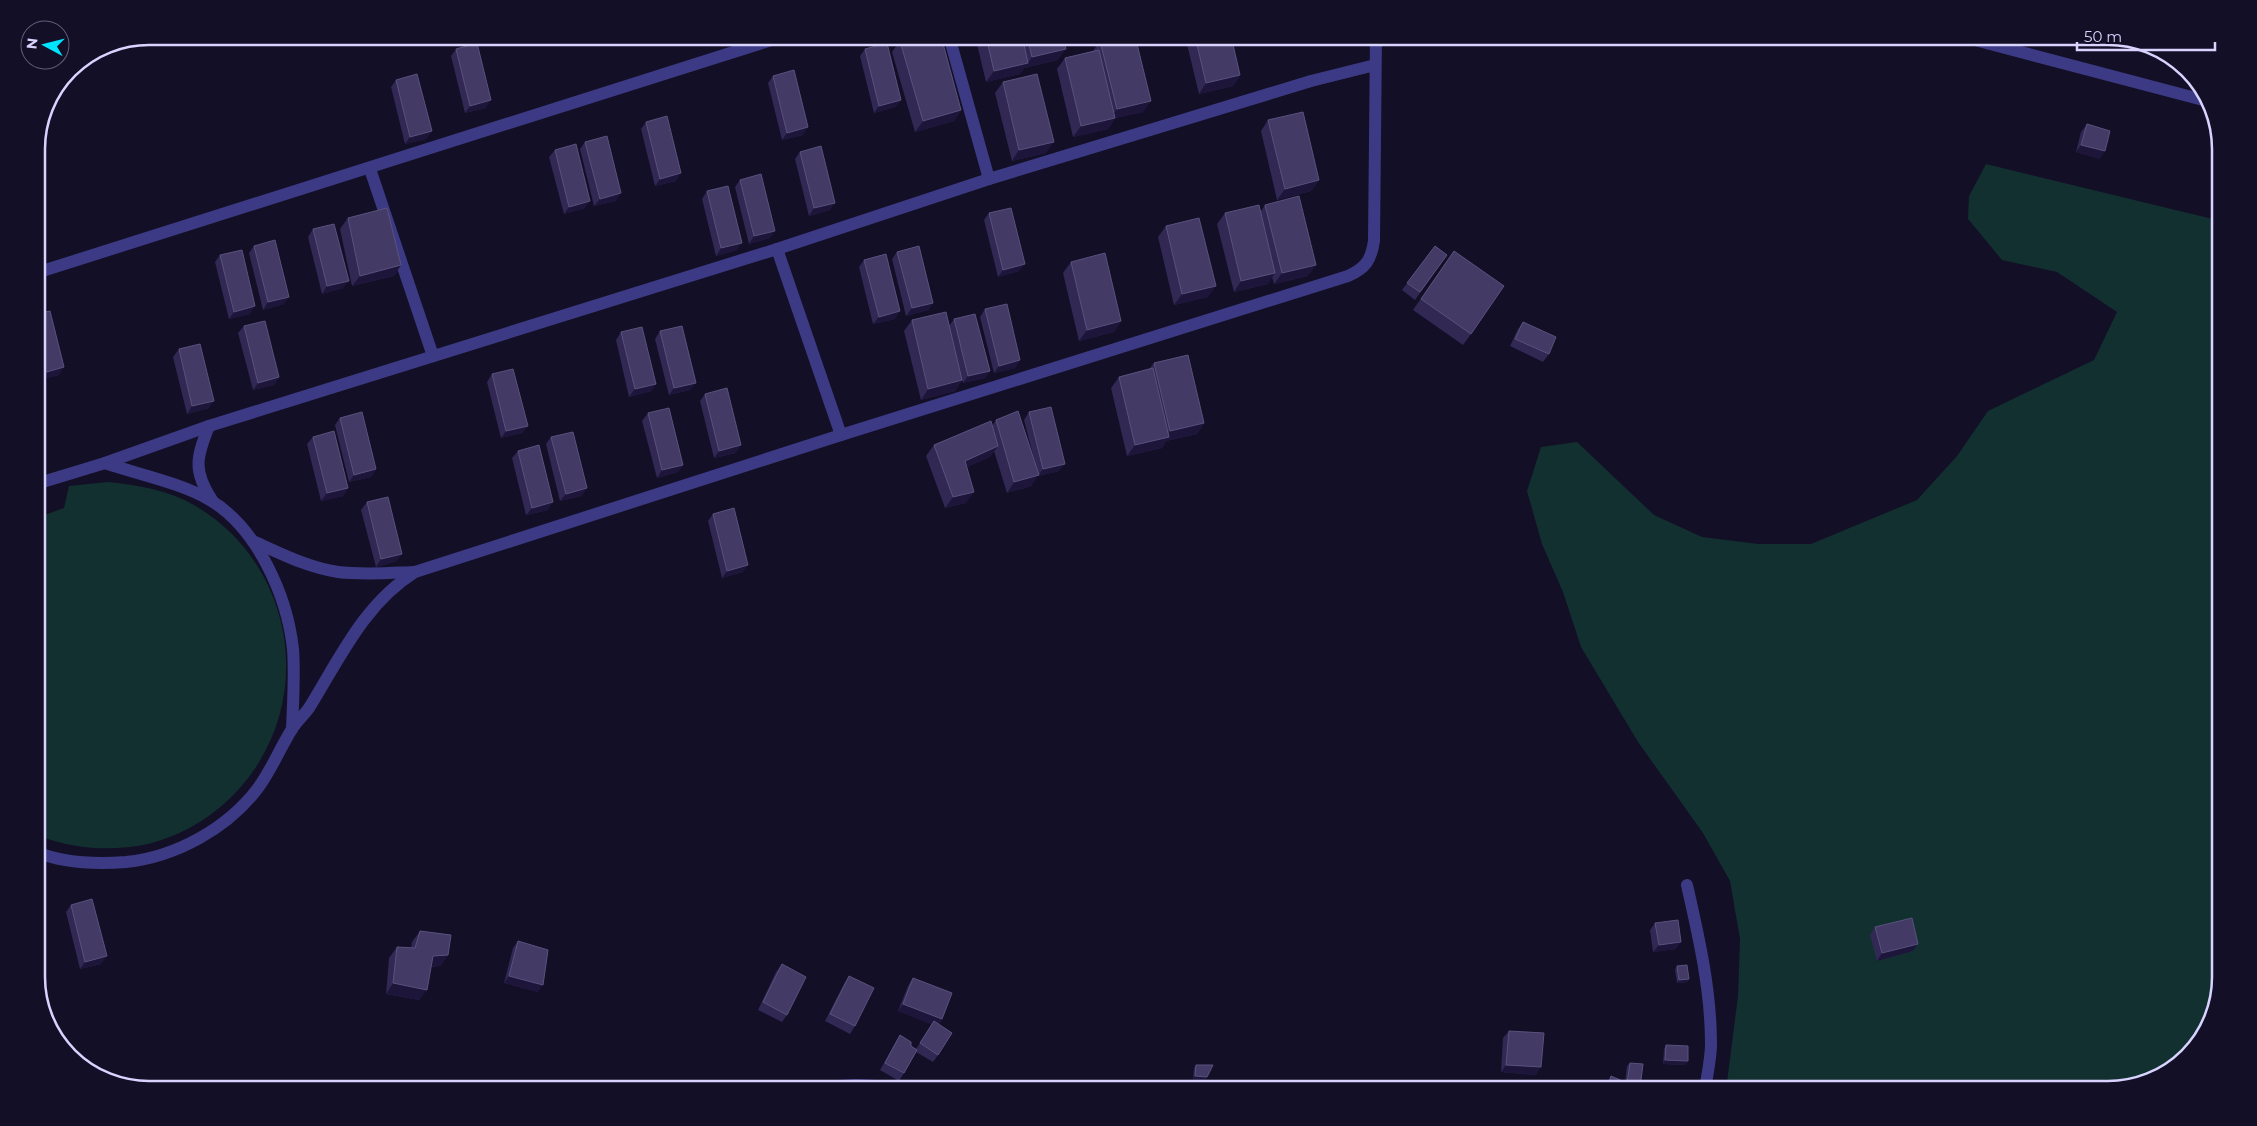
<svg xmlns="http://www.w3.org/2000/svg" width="2257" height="1126" font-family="Montserrat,sans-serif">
  <rect width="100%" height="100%" fill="#130f26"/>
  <g fill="#12302f">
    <path d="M1986,164L2221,221V977L2209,1027L2171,1071L2109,1090H1726L1738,996L1740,939L1730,881L1703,833L1638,742L1581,647L1563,592L1542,544L1527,491L1541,447L1577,442L1654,515L1702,537L1758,544H1811L1917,500L1957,456L1988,411L2094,360L2117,312L2057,272L2002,260L1968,219L1969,196Z"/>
    <path d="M108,482C138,485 168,490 194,505C286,558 314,679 256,767C231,805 192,833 148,844C110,852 72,849 37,835L36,518L64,508L69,486Z"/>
  </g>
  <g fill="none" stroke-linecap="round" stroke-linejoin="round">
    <g stroke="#3d3a85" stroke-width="12">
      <path d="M949,36L989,179"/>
      <path d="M1960,36L2207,101"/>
      <path d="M370,169L433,356"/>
      <path d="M777,249L841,435"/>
      <path d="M36,273L784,36"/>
      <path d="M209,426C196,458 193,471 212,500"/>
      <path d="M105,463C137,474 182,483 210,500C257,528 287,595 293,649C295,675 293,702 292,729"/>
      <path d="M36,484L105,463L209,426L777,249L989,179L1311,81L1375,65"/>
      <path d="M255,542C282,554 309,568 338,572C363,575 389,573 415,572"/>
      <path d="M37,852C64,864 97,864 126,862C176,857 228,828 258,788C272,769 280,748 292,729C297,721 304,715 309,708C340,658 364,604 415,572L841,435L1348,276C1366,268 1371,260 1374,241L1376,36"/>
      <path d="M1687,885C1699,938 1711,990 1711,1044C1711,1059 1707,1075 1705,1090"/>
      <path d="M775,1090L856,1085L954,1090"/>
    </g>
  </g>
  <g fill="#312854">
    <path d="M975,36H1063L1058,60L1024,68L1020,74L986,82Z"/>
    <path d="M1185,36H1231L1240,75L1233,86L1199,94Z"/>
    <path d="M900,41L961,110L954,121L915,132L892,52Z"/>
    <path d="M1100,41L1143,112L1115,118L1108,129L1073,137L1057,69L1065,58L1093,51Z"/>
    <path d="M456,49L486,108L465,113L451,56Z"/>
    <path d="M865,49L901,100L895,107L874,113L860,56Z"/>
    <path d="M773,76L803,135L782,140L768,83Z"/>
    <path d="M396,80L432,131L426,139L405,144L391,87Z"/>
    <path d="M1003,82L1046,153L1012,161L995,93Z"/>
    <path d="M1268,120L1319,180L1311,191L1277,200L1261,131Z"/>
    <path d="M646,122L676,181L655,186L641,129Z"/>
    <path d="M2087,124L2100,159L2076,152L2081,132Z"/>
    <path d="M585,142L616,201L594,206L580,149Z"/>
    <path d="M555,150L585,208L564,214L549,157Z"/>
    <path d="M800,152L830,210L809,216L795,159Z"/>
    <path d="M740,180L770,238L749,244L735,187Z"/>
    <path d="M707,191L737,250L716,256L702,199Z"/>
    <path d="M1265,205L1308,276L1274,284L1272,277L1268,284L1234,292L1217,224L1225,213L1261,211Z"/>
    <path d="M989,213L1019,271L998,277L984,220Z"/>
    <path d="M348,218L401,265L394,276L352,286L340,229Z"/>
    <path d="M1166,226L1208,297L1174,305L1158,237Z"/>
    <path d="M313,229L343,288L322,294L308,237Z"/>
    <path d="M254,246L284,304L263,310L249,253Z"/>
    <path d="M1435,246L1447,255L1415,300L1402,290Z"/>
    <path d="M1454,251L1471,334L1463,345L1413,310Z"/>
    <path d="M897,252L933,303L928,310L906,316L892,259Z"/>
    <path d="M220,255L250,314L229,319L215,262Z"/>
    <path d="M864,260L895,319L873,324L859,267Z"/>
    <path d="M1071,262L1121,321L1114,332L1079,341L1063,273Z"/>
    <path d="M985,309L1020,360L1015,368L994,373L980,317Z"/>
    <path d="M36,314L59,375L38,380L36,375Z"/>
    <path d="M954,319L990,371L985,378L963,383L962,380L955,391L921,400L904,331L912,320L949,326Z"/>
    <path d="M1523,322L1549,354L1543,362L1510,346L1518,329Z"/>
    <path d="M244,326L279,377L274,385L253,390L238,333Z"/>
    <path d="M660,331L690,390L669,395L655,339Z"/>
    <path d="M621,332L656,384L651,391L629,397L616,340Z"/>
    <path d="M179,349L209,408L187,414L173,357Z"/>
    <path d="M1154,363L1204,423L1197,434L1166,441L1162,448L1127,456L1111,388L1119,377L1149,369Z"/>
    <path d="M492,374L528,426L522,433L501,438L487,382Z"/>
    <path d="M705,394L736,453L714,458L700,401Z"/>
    <path d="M1029,412L1059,471L1038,476V475L1031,486L1007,493L994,451L990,457L967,467L966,503L945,508L926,456L934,445L992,426L996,420L1035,463L1024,420Z"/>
    <path d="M648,413L683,465L678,472L657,478L642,421Z"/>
    <path d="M340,418L376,469L371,477L349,482L335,425Z"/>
    <path d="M313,437L348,488L343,496L321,501L307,444Z"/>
    <path d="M551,437L582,496L560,501L546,444Z"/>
    <path d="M518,451L548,510L526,515L512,458Z"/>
    <path d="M367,502L397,561L376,567L361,510Z"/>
    <path d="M713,514L743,572L722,578L708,521Z"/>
    <path d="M71,905L101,964L80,969L66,912Z"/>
    <path d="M1655,923L1676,949L1653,952L1650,930Z"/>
    <path d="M1875,927L1913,951L1877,961L1870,935Z"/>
    <path d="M420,931L448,955L440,966L431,967L419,1000L386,994L389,958L397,947L411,948L412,942Z"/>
    <path d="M518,941L538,992L504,983L513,948Z"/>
    <path d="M782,964L787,1015L782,1022L758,1010L776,972Z"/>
    <path d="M1677,966L1689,979L1687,982L1677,983L1675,970Z"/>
    <path d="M849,976L855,1026L850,1034L825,1021L844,984Z"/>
    <path d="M913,978L942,1019L939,1024L938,1055L933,1062L916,1052L904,1073L899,1081L880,1070L895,1043L900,1035L911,1046L916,1049L932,1024L898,1011L908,986Z"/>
    <path d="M1509,1031L1536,1075L1501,1072L1503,1038Z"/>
    <path d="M1666,1045L1688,1061L1685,1065L1663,1064L1664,1049Z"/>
    <path d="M1630,1063L1640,1088L1643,1090H1603L1604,1087L1611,1076L1625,1082L1627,1066Z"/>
    <path d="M1196,1065L1205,1081L1193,1079L1194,1068Z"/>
    <path d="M1265,1081L1283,1090H1259Z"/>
    <path d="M1312,1081L1331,1090H1306V1088Z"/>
  </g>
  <g fill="#1d163a">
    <path d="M1066,49L1058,60L1024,68L1020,74L986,82L994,71L1028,63L1032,57Z"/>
    <path d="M1240,75L1233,86L1199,94L1206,83Z"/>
    <path d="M491,100L486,108L465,113L470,106Z"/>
    <path d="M901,100L895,107L874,113L879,106Z"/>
    <path d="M1151,101L1143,112L1115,118L1108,129L1073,137L1081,126L1109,119L1117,109Z"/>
    <path d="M961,110L954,121L915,132L923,121Z"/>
    <path d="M808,127L803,135L782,140L787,133Z"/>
    <path d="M432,131L426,139L405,144L410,137Z"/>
    <path d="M1054,142L1046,153L1012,161L1019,150Z"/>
    <path d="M2081,145L2105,151L2100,159L2076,152Z"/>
    <path d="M681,173L676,181L655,186L660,179Z"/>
    <path d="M1319,180L1311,191L1277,200L1285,189Z"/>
    <path d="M621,193L616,201L594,206L600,199Z"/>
    <path d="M590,201L585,208L564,214L569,207Z"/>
    <path d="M835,203L830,210L809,216L814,208Z"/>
    <path d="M775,231L770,238L749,244L754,236Z"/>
    <path d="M742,243L737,250L716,256L721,248Z"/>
    <path d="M1025,264L1019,271L998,277L1003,270Z"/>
    <path d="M401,265L394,276L352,286L360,276Z"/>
    <path d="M1316,265L1308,276L1274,284L1282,273Z"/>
    <path d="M1275,273L1268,284L1234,292L1241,281Z"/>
    <path d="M349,281L343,288L322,294L327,286Z"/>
    <path d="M1216,286L1208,297L1174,305L1182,294Z"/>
    <path d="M289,297L284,304L263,310L268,302Z"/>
    <path d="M933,303L928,310L906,316L912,308Z"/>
    <path d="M255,306L250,314L229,319L234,312Z"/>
    <path d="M900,311L895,319L873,324L879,317Z"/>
    <path d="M1121,321L1114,332L1079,341L1087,330Z"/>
    <path d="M1020,360L1015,368L994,373L999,366Z"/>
    <path d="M64,367L59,375L38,380L43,373Z"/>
    <path d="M990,371L985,378L963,383L968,376Z"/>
    <path d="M279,377L274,385L253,390L258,383Z"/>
    <path d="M962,380L955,391L921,400L928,389Z"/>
    <path d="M696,383L690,390L669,395L674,388Z"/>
    <path d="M656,384L651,391L629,397L635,389Z"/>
    <path d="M214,401L209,408L187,414L192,406Z"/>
    <path d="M1204,423L1197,434L1166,441L1162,448L1127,456L1135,445L1166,438L1170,431Z"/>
    <path d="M528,426L522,433L501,438L506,431Z"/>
    <path d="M741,445L736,453L714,458L719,451Z"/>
    <path d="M998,446L990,457L957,472L965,461Z"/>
    <path d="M1065,464L1059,471L1038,476L1043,469Z"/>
    <path d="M683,465L678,472L657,478L662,470Z"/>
    <path d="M376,469L371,477L349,482L354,475Z"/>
    <path d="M1039,475L1031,486L1007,493L1014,482Z"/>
    <path d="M348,488L343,496L321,501L327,493Z"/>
    <path d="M587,488L582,496L560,501L566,494Z"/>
    <path d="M974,492L966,503L945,508L953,497Z"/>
    <path d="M553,502L548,510L526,515L532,508Z"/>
    <path d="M402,554L397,561L376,567L381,559Z"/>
    <path d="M748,565L743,572L722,578L727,571Z"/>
    <path d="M1681,942L1676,949L1653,952L1659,945Z"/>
    <path d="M1918,944L1913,951L1877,961L1882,953Z"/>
    <path d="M448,955L440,966L425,967L433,956Z"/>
    <path d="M107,956L101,964L80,969L85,962Z"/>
    <path d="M509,976L543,985L538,992L504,983Z"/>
    <path d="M1689,979L1687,982L1677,983L1679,980Z"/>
    <path d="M393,983L427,990L419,1000L386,994Z"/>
    <path d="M903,1004L942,1019L937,1027L898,1011Z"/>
    <path d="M1665,1060L1688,1061L1685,1065L1663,1064Z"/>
    <path d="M1506,1065L1541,1067L1536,1075L1501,1072Z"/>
    <path d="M1195,1076L1207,1077L1205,1081L1193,1079Z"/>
  </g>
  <g fill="#433a66" stroke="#5a527e">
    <path d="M915,36H941L961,110L923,121L900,41Z"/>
    <path d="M986,36H1022L1028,63L994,71Z"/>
    <path d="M1027,36H1063L1066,49L1032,57Z"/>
    <path d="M1118,36H1135L1151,101L1117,109L1100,41Z"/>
    <path d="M1195,36H1231L1240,75L1206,83Z"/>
    <path d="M477,43L491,100L470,106L456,49Z"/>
    <path d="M887,43L901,100L879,106L865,49Z"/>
    <path d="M1099,50L1115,118L1081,126L1065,58Z"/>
    <path d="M794,70L808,127L787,133L773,76Z"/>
    <path d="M417,74L432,131L410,137L396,80Z"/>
    <path d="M1037,74L1054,142L1019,150L1003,82Z"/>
    <path d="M1303,112L1319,180L1285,189L1268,120Z"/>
    <path d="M667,116L681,173L660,179L646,122Z"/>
    <path d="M2087,124L2110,131L2105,151L2081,145Z"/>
    <path d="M607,136L621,193L600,199L585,142Z"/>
    <path d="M576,144L590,201L569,207L555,150Z"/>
    <path d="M821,146L835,203L814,208L800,152Z"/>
    <path d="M761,174L775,231L754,236L740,180Z"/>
    <path d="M728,186L742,243L721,248L707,191Z"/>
    <path d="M1299,196L1316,265L1282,273L1265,205Z"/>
    <path d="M1259,205L1275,273L1241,281L1225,213Z"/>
    <path d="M387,208L401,265L360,276L348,218Z"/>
    <path d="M1011,208L1025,264L1003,270L989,213Z"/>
    <path d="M1199,218L1216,286L1182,294L1166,226Z"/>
    <path d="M334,224L349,281L327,286L313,229Z"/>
    <path d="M275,240L289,297L268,302L254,246Z"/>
    <path d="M919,246L933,303L912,308L897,252Z"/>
    <path d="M1435,246L1447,255L1420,292L1407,283Z"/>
    <path d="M242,250L255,306L234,312L220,255Z"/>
    <path d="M1454,251L1504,286L1471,334L1421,299Z"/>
    <path d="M1105,253L1121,321L1087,330L1071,262Z"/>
    <path d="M886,254L900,311L879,317L864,260Z"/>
    <path d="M1007,304L1020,360L999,366L985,309Z"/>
    <path d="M50,311L64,367L43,373L36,346V314Z"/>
    <path d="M946,312L962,380L928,389L912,320Z"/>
    <path d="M975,314L990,371L968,376L954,319Z"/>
    <path d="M265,321L279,377L258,383L244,326Z"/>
    <path d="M1523,322L1556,337L1549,354L1515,339Z"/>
    <path d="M682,326L696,383L674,388L660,331Z"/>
    <path d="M642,327L656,384L635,389L621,332Z"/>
    <path d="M200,344L214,401L192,406L179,349Z"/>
    <path d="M1188,355L1204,423L1170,431L1154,363Z"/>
    <path d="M1153,368L1169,437L1135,445L1119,377Z"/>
    <path d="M513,369L528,426L506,431L492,374Z"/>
    <path d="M727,388L741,445L719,451L705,394Z"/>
    <path d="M1051,407L1065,464L1043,469L1029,412Z"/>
    <path d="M669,408L683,465L662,470L648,413Z"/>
    <path d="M1018,411L1039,475L1014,482L996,420Z"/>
    <path d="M362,412L376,469L354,475L340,418Z"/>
    <path d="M991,421L998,446L965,461L974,492L953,497L934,445Z"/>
    <path d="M334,431L348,488L327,493L313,437Z"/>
    <path d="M573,432L587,488L566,494L551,437Z"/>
    <path d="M539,445L553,502L532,508L518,451Z"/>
    <path d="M388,497L402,554L381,559L367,502Z"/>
    <path d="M734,508L748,565L727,571L713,514Z"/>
    <path d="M92,899L107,956L85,962L71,905Z"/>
    <path d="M1912,918L1918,944L1882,953L1875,927Z"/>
    <path d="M1678,920L1681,942L1659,945L1655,923Z"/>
    <path d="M420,931L451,935L448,955L433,956L427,990L393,983L397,947L415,948Z"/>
    <path d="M518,941L548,950L543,985L509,976Z"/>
    <path d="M782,964L806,977L787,1015L763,1002Z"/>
    <path d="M1687,965L1689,979L1679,980L1677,966Z"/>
    <path d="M849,976L874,988L855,1026L830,1014Z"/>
    <path d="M913,978L952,993L942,1019L903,1004Z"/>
    <path d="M934,1021L952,1033L938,1055L920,1043Z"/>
    <path d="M1509,1031L1544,1033L1541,1067L1506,1065Z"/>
    <path d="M900,1035L911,1042V1046L917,1050L904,1073L885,1063Z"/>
    <path d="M1666,1045L1688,1046V1061L1665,1060Z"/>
    <path d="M1630,1063L1643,1064L1640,1088L1627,1083Z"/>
    <path d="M1196,1065H1213L1207,1077L1195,1076Z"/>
    <path d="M1611,1076L1643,1090H1607Z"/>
    <path d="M1265,1081L1284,1087L1283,1090H1262Z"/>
    <path d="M1312,1081H1331V1090H1311Z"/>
  </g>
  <path d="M0 0H2257V1126H0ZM149 45H2108A104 104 0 0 1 2212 149V977A104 104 0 0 1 2108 1081H149A104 104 0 0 1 45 977V149A104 104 0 0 1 149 45Z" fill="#130f26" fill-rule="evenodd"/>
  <path fill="none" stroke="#d9d4ff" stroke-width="2.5" d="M149 45H2108A104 104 0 0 1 2212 149V977A104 104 0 0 1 2108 1081H149A104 104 0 0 1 45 977V149A104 104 0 0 1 149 45Z"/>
  <g transform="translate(45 45) rotate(277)"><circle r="24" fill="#130f26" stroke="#625e7d"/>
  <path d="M0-4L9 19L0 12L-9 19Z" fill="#00e5ff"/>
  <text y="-8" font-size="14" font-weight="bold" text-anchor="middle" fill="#d9d4ff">N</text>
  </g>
  <path d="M2077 42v8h138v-8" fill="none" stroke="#d9d4ff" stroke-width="2.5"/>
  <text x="2084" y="42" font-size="15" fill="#d9d4ff" stroke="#130f26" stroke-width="4" paint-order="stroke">50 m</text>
</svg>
